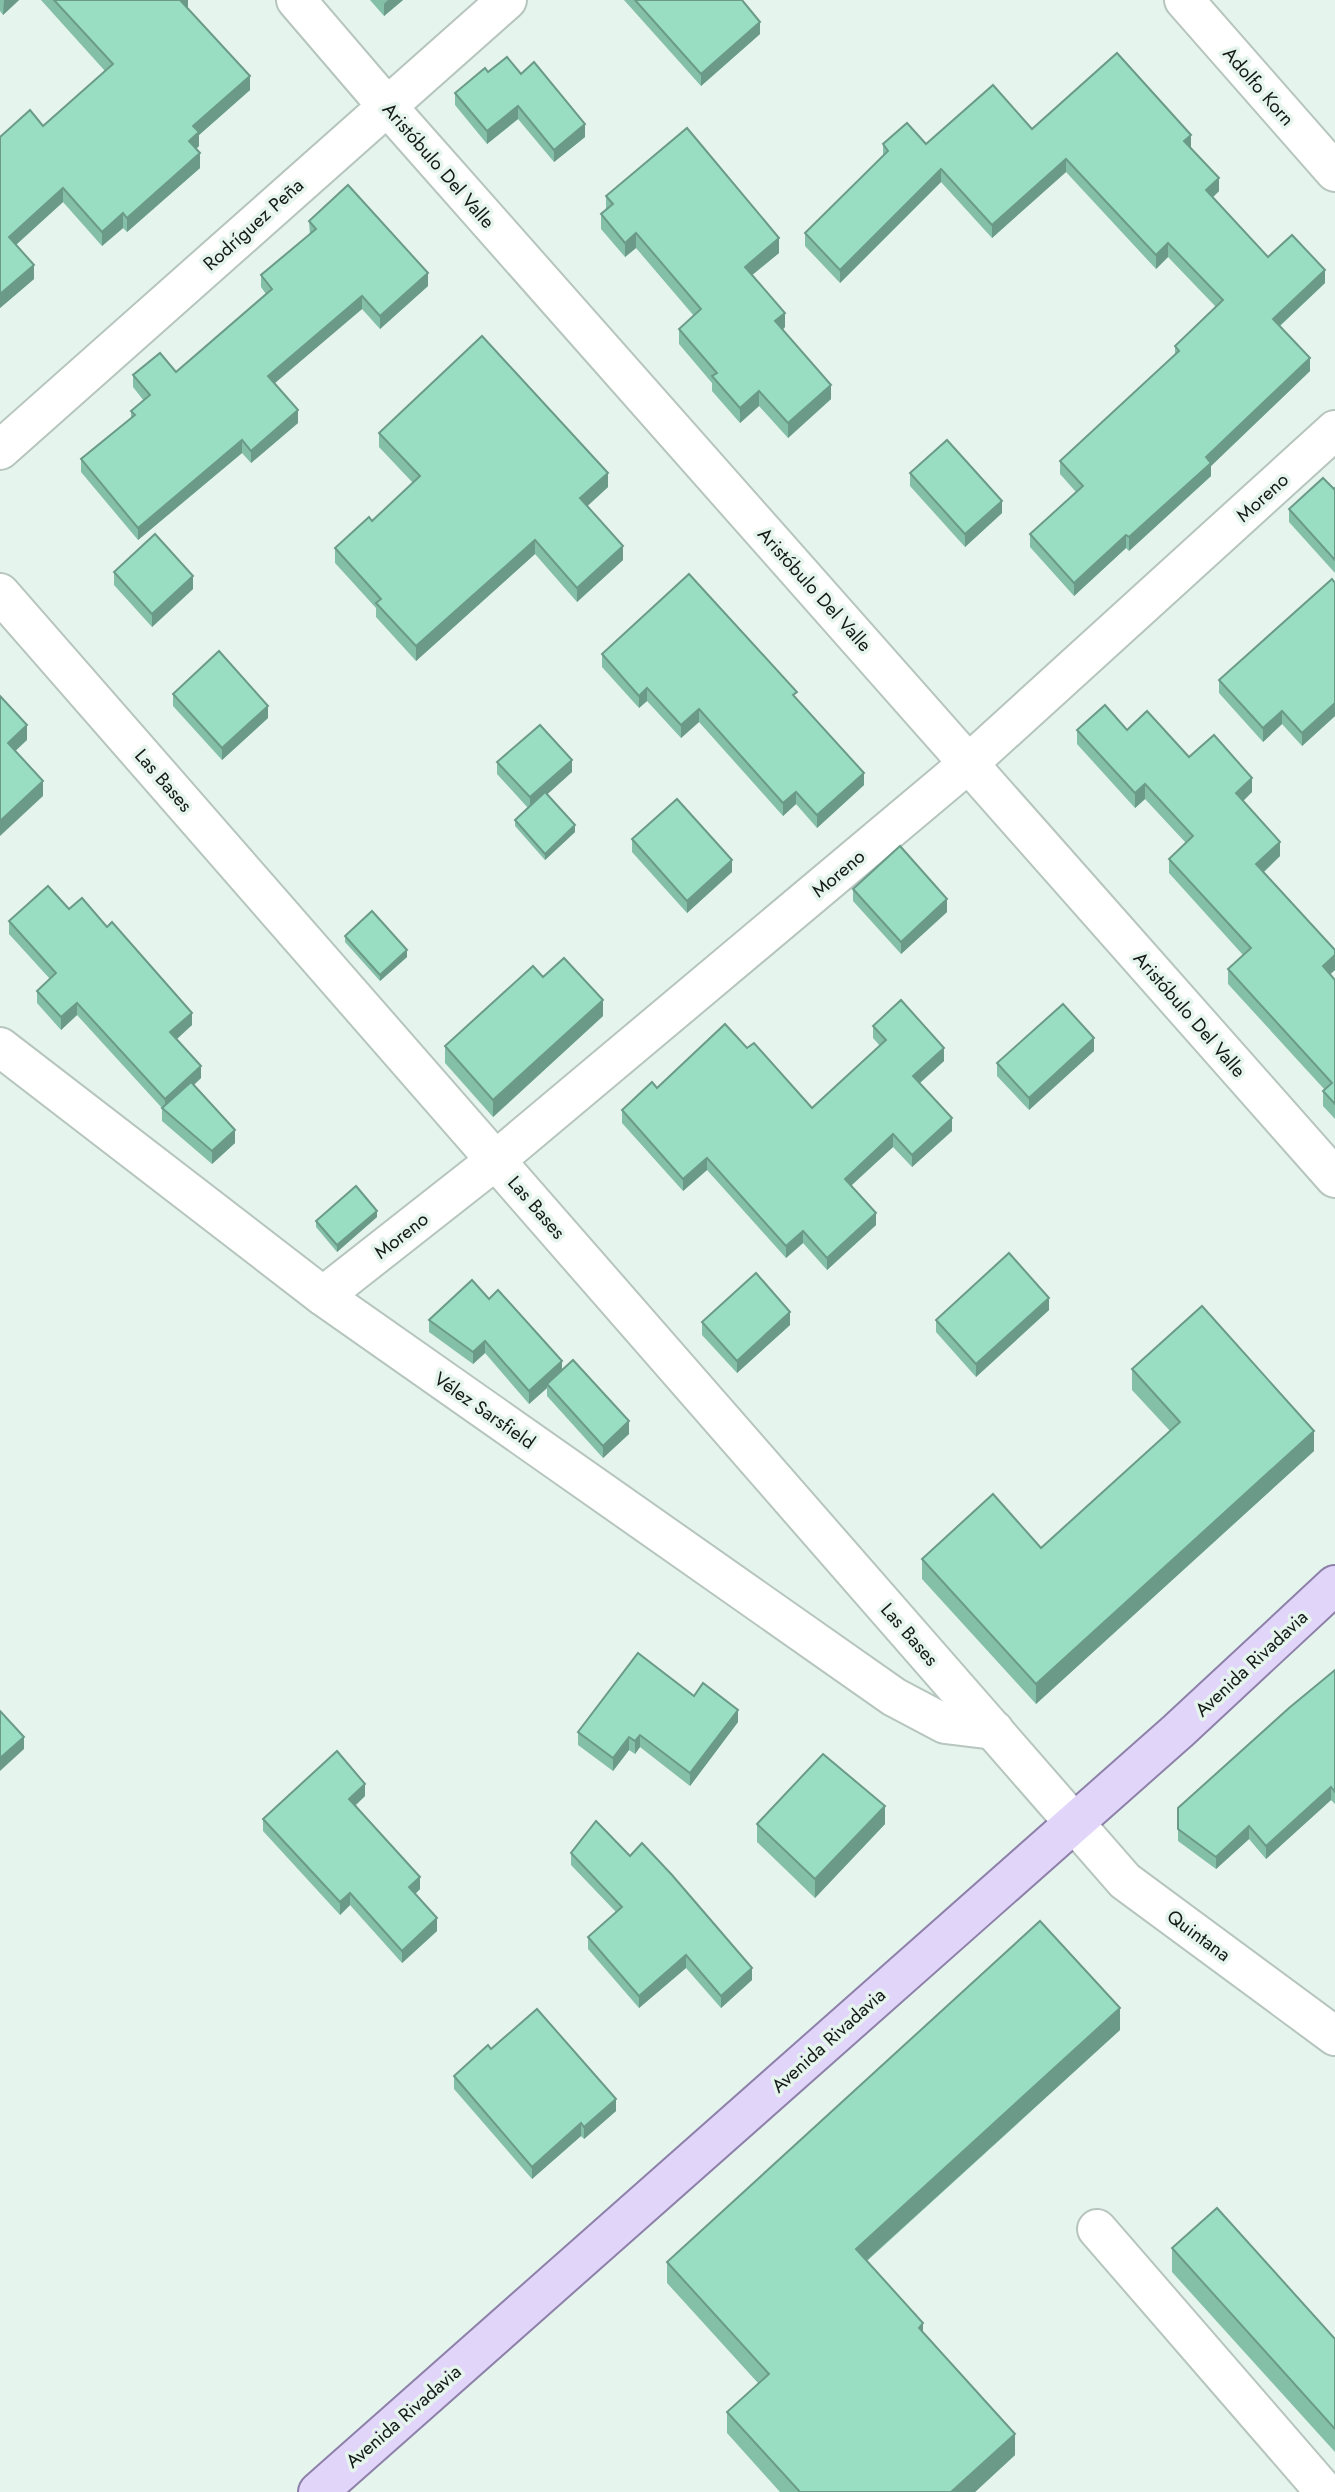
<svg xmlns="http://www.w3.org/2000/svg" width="1335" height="2492" font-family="Jost,sans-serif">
  <rect width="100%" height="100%" fill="#e5f4ed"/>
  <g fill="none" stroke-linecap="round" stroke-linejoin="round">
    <defs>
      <g id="minor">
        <path d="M296,0L386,105L1335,1178"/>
        <path d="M1184,0L1335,172"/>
        <path d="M0,450L507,0"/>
        <path d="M0,593L1125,1881L1335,2036"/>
        <path d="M0,1047L323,1296L894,1697L945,1724L994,1730"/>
        <path d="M323,1296L496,1160L969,763L1335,430"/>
        <path d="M1097,2229L1325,2492"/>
      </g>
      <path id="major" d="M318,2492L1178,1731L1335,1585"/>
    </defs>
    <use href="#minor" stroke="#b6c5be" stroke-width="42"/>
    <use href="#major" stroke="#8e81a9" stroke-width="42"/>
    <use href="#minor" stroke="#fff" stroke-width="38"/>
    <use href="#major" stroke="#e2d5fa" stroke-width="38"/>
  </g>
  <g fill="#84bfa8">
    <path d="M0,0H19L3,15L0,11Z"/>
    <path d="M41,0H188L187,8L250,90L199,135V146L196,149L200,168L127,232L123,228L102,246L63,202L16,245L34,279L0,308V137L43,126L105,71Z"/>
    <path d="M370,0H403L384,16Z"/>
    <path d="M624,0H742L760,34L701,86Z"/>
    <path d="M488,72L521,74L585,137L554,162L518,119L487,144L455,105V93Z"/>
    <path d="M1032,129L1191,148L1219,191L1213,197L1268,257L1325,283L1280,326L1310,371L1211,466V476L1129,551L1126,548L1074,596L1030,547V534L1076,492L1060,474V461L1175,355V346L1216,307L1168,257L1156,269L1066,172L992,238L941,182L840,283L805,246V233L883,157V144H926Z"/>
    <path d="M606,196L779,253L752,275L785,327L783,330L831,399L788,438L759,406L740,423L712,391V383L679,344V329L694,316L636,248L625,257L601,229V214L606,210Z"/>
    <path d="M309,221L428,286L380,329L362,309L274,383L298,423L251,463L242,453L138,540L81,472V459L131,418V411L144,401L133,387V375L176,372L266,294L261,287V275L310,235Z"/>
    <path d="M379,433L608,487L587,506L623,560L577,602L535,554L416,661L376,617V608L335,563V548L372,521L413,483L379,447Z"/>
    <path d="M910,473L1002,513L965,547L910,486Z"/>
    <path d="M1335,488V573L1289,522V509Z"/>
    <path d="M114,572L193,589L152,627L114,585Z"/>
    <path d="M1335,583V716L1302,746L1282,724L1263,742L1219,693V680Z"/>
    <path d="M602,654L797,699L864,785L817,828L796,804L783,816L699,722L681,738L647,701L639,708L602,667Z"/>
    <path d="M173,694L268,718L222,760L173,706Z"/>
    <path d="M1077,730H1127L1189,757L1252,792L1243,801L1280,856L1264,872L1335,950V970L1330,974L1335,980V1119L1323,1106V1091L1325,1090L1228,984V969L1243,955L1169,873V859L1186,843L1145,799L1135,808L1077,744Z"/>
    <path d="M497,762L572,772L547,794L575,832L545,860L515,826V820L528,808L497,774Z"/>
    <path d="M632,839L732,872L687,913L632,852Z"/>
    <path d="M853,889L947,912L901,954L853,901Z"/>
    <path d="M69,909L192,1025L177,1039L201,1078L194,1085L235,1143L212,1164L162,1121V1108L77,1015L61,1030L37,1003V991L50,979L9,934V921Z"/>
    <path d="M345,936L407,957L380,981L345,942Z"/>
    <path d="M543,977L603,1016L493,1117L445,1063V1046Z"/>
    <path d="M873,1026L944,1061L920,1083L952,1131L912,1167L893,1147L851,1186L876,1225L827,1270L803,1243L786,1258L707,1170L683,1191L622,1123V1110L657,1088L747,1048L812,1108L880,1046L873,1038Z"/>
    <path d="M1094,1051L1029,1110L997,1076V1063Z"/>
    <path d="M377,1217L337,1252L316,1227V1221Z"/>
    <path d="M489,1299L629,1434L603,1458L547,1396V1388L529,1404L485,1353L473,1364L429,1332V1320Z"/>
    <path d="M1049,1310L976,1377L936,1332V1320Z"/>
    <path d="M702,1322L790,1325L737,1373L702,1335Z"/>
    <path d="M1132,1369L1314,1451L1036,1704L922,1579V1559L1041,1548L1170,1431L1132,1390Z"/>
    <path d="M1335,1670V1804L1331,1800L1266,1859L1249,1839L1216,1869L1178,1841V1808Z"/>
    <path d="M694,1696L738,1722L690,1786L640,1747L635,1754L629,1750L613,1771L578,1745V1732Z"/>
    <path d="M365,1796L356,1805L420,1889L415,1894L437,1931L402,1963L350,1905L340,1915L263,1831V1819Z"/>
    <path d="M757,1824H885L815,1898L757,1842Z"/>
    <path d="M571,1853L752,1980L721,2008L686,1968L639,2008L588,1949V1937L616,1912L571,1865Z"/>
    <path d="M1120,2030L867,2261L923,2333L1015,2455L975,2492H780L727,2433V2412L758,2383L667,2283V2262Z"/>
    <path d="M491,2049L616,2111L584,2139L581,2136L532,2179L454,2089V2076Z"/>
    <path d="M1172,2248L1335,2339V2452L1172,2272Z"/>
  </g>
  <g fill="#6b9b88">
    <path d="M4,0H19L3,15Z"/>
    <path d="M180,0H188V7L180,14Z"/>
    <path d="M388,0H403L384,16V4Z"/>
    <path d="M760,22V34L701,86V74Z"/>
    <path d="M250,76V90L199,135V146L189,155V141L193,126Z"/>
    <path d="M518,106V119L487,144V131Z"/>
    <path d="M585,124V137L554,162V150Z"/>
    <path d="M1191,135V148L1184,155V141Z"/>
    <path d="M200,153V168L127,232V218Z"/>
    <path d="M1066,159V172L992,238V225Z"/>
    <path d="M941,169V182L840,283V270Z"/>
    <path d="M1219,178V191L1206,204V190Z"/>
    <path d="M63,188V202L9,251V237Z"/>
    <path d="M123,213V228L102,246V232Z"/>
    <path d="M636,233V248L625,257V243Z"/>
    <path d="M779,238V253L745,281V267Z"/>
    <path d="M1168,243V257L1156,269V255Z"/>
    <path d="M34,265V279L0,308V294Z"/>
    <path d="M1325,270V283L1273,332V319Z"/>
    <path d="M428,273V286L380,329V316Z"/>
    <path d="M362,296V309L268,389V376Z"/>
    <path d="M785,313V327L775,336V321Z"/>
    <path d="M1310,358V371L1211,466V476L1129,551V537L1206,457Z"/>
    <path d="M831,385V399L788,438V423Z"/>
    <path d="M759,391V406L740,423V408Z"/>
    <path d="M298,410V423L251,463V451Z"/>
    <path d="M242,440V453L138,540V528Z"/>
    <path d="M608,473V487L580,513V498Z"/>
    <path d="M1002,501V513L965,547V534Z"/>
    <path d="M1126,535V548L1074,596V583Z"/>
    <path d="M535,540V554L416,661V646Z"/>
    <path d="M623,546V560L577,602V588Z"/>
    <path d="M193,576V589L152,627V614Z"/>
    <path d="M647,688V701L639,708V696Z"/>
    <path d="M1335,703V716L1302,746V733Z"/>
    <path d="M268,706V718L222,760V748Z"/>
    <path d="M699,709V722L681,738V725Z"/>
    <path d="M1282,711V724L1263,742V728Z"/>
    <path d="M27,725V740L8,758V743Z"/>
    <path d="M572,760V772L530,810V797Z"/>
    <path d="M864,773V785L817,828V815Z"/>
    <path d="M1252,778V792L1236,808V793Z"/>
    <path d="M43,781V796L0,836V821Z"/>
    <path d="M1145,784V799L1135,808V793Z"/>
    <path d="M796,792V804L783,816V803Z"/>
    <path d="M575,825V832L545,860V854Z"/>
    <path d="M1280,842V856L1256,879V864Z"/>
    <path d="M732,860V872L687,913V901Z"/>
    <path d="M947,899V912L901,954V942Z"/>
    <path d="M407,950V957L380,981V975Z"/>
    <path d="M1335,955V970L1323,981V966Z"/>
    <path d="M603,1000V1016L493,1117V1100Z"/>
    <path d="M77,1003V1015L61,1030V1017Z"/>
    <path d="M192,1013V1025L170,1045V1032Z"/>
    <path d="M1094,1038V1051L1029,1110V1098Z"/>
    <path d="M944,1048V1061L913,1089V1076Z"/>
    <path d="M201,1066V1078L165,1111V1099Z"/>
    <path d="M952,1118V1131L912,1167V1155Z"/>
    <path d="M235,1130V1143L212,1164V1151Z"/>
    <path d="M893,1134V1147L845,1191V1179Z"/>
    <path d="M707,1158V1170L683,1191V1179Z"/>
    <path d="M377,1211V1217L337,1252V1245Z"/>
    <path d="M876,1213V1225L827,1270V1258Z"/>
    <path d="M803,1231V1243L786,1258V1246Z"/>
    <path d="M1049,1298V1310L976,1377V1364Z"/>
    <path d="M790,1312V1325L737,1373V1361Z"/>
    <path d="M485,1341V1353L473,1364V1352Z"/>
    <path d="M562,1361V1374L547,1384V1388L529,1404V1391Z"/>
    <path d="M629,1421V1434L603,1458V1446Z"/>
    <path d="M1314,1431V1451L1036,1704V1684Z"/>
    <path d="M738,1710V1722L690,1786V1773Z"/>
    <path d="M640,1735V1747L635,1754V1741Z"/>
    <path d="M24,1737V1749L0,1771V1758Z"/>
    <path d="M629,1737V1750L613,1771V1758Z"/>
    <path d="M365,1784V1796L349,1811V1799Z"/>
    <path d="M1331,1787V1800L1266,1859V1846Z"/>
    <path d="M885,1806V1824L815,1898V1879Z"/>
    <path d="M1249,1826V1839L1216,1869V1857Z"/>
    <path d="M420,1877V1889L409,1900V1887Z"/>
    <path d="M350,1893V1905L340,1915V1902Z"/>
    <path d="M437,1918V1931L402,1963V1951Z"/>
    <path d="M686,1955V1968L639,2008V1996Z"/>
    <path d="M752,1968V1980L721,2008V1996Z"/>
    <path d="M1120,2008V2030L856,2270V2249Z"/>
    <path d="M616,2099V2111L584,2139V2127Z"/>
    <path d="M581,2123V2136L532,2179V2167Z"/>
    <path d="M923,2323V2345L919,2328Z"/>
    <path d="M1015,2434V2455L975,2492H951Z"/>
  </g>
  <g fill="#99dec3" stroke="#6b9b88" stroke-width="2">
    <path d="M54,0H180L250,76L193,126L199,132L189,141L200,153L127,218L123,213L102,232L63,188L9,237L34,265L0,294V137L30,110L43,126L113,64Z"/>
    <path d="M635,0H742L760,22L701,74Z"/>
    <path d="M1117,53L1191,135L1184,141L1219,178L1206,190L1268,257L1292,235L1325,270L1273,319L1310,358L1206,457L1211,463L1129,537L1126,535L1074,583L1030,534L1083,486L1060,461L1179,351L1175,346L1223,300L1168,243L1156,255L1066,159L992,225L941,169L840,270L805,233L888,151L883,144L907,123L926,144L993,85L1032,129Z"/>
    <path d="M507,57L521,74L534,62L585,124L554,150L518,106L487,131L455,93L485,68L488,72Z"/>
    <path d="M687,128L779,238L745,267L785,313L775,321L831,385L788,423L759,391L740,408L712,376L717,373L679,329L701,309L636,233L625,243L601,214L613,204L606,196Z"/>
    <path d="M348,185L428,273L380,316L362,296L268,376L298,410L251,451L242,440L138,528L81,459L135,415L131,411L150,395L133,375L160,353L176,372L272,289L261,275L316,229L309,221Z"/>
    <path d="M482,336L608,473L580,498L623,546L577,588L535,540L416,646L376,603L381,599L335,548L369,517L372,521L420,476L379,433Z"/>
    <path d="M947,440L1002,501L965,534L910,473Z"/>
    <path d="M1323,478L1334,489L1335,488V560L1289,509Z"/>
    <path d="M155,534L193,576L152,614L114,572Z"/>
    <path d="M689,574L797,692L793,695L864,773L817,815L796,792L783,803L699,709L681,725L647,688L639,696L602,654Z"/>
    <path d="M1332,579L1335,583V703L1302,733L1282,711L1263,728L1219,680Z"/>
    <path d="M219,651L268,706L222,748L173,694Z"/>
    <path d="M0,696L27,725L8,743L43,781L0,821Z"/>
    <path d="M1105,705L1127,730L1147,711L1189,757L1214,735L1252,778L1236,793L1280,842L1256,864L1335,950V955L1323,966L1335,980V1104L1323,1091L1332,1083L1228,969L1251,948L1169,859L1193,836L1145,784L1135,793L1077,730Z"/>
    <path d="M540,725L572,760L530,797L497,762Z"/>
    <path d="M545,792L575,825L545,854L515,820Z"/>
    <path d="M677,799L732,860L687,901L632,839Z"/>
    <path d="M900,846L947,899L901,942L853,889Z"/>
    <path d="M48,886L69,909L82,898L107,927L112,922L192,1013L170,1032L201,1066L165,1099L77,1003L61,1017L37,991L56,973L9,921Z"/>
    <path d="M372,911L407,950L380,975L345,936Z"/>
    <path d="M564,958L603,1000L493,1100L445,1046L533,966L543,977Z"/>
    <path d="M901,1000L944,1048L913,1076L952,1118L912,1155L893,1134L845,1179L876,1213L827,1258L803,1231L786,1246L707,1158L683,1179L622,1110L652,1082L657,1088L725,1024L747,1048L754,1043L812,1108L886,1040L873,1026Z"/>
    <path d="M1063,1004L1094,1038L1029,1098L997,1063Z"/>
    <path d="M191,1082L235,1130L212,1151L162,1108Z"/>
    <path d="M356,1186L377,1211L337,1245L316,1221Z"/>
    <path d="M1009,1253L1049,1298L976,1364L936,1320Z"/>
    <path d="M756,1273L790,1312L737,1361L702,1322Z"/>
    <path d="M472,1280L489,1299L498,1290L562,1361L529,1391L485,1341L473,1352L429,1320Z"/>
    <path d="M1202,1306L1314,1431L1036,1684L922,1559L993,1494L1041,1548L1180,1422L1132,1369Z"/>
    <path d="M573,1360L629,1421L603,1446L547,1384Z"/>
    <path d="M638,1653L694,1696L703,1683L738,1710L690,1773L640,1735L635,1741L629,1737L613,1758L578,1732Z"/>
    <path d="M1335,1670V1792L1331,1787L1266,1846L1249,1826L1216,1857L1178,1829V1808L1289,1708Z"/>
    <path d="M0,1711L24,1737L0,1758Z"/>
    <path d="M337,1751L365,1784L349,1799L420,1877L409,1887L437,1918L402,1951L350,1893L340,1902L263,1819Z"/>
    <path d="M823,1754L885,1806L815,1879L757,1824Z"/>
    <path d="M596,1821L630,1856L642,1843L672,1875L752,1968L721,1996L686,1955L639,1996L588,1937L622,1907L571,1853Z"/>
    <path d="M1040,1921L1120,2008L856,2249L923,2323L919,2328L1015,2434L951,2492H800L727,2412L769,2374L667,2262Z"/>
    <path d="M537,2009L616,2099L584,2127L581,2123L532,2167L454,2076L488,2045L491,2049Z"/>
    <path d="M1217,2208L1335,2339V2429L1172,2248Z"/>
  </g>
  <g text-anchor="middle" stroke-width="7" stroke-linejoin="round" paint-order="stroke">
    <g font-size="19" fill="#141a17" stroke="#e5f4ed">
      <text transform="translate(1259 86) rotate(49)" y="7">Adolfo Korn</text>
      <text transform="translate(439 165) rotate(49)" y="7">Aristóbulo Del Valle</text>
      <text transform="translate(253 224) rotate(-42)" y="7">Rodríguez Peña</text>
      <text transform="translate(1262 497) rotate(-42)" y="7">Moreno</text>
      <text transform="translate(815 589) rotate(48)" y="7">Aristóbulo Del Valle</text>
      <text transform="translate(164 780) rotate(49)" y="7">Las Bases</text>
      <text transform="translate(838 873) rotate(-40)" y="7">Moreno</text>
      <text transform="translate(1190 1014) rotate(49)" y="7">Aristóbulo Del Valle</text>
      <text transform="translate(537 1207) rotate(49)" y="7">Las Bases</text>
      <text transform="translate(401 1235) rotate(-38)" y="7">Moreno</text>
      <text transform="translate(485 1410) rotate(35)" y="7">Vélez Sarsfield</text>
      <text transform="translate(910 1634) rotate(49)" y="7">Las Bases</text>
      <text transform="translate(1251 1663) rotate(-43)" y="7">Avenida Rivadavia</text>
      <text transform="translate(1199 1935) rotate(36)" y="7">Quintana</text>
      <text transform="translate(828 2040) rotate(-42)" y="7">Avenida Rivadavia</text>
      <text transform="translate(403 2416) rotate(-41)" y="7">Avenida Rivadavia</text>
    </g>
  </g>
</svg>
